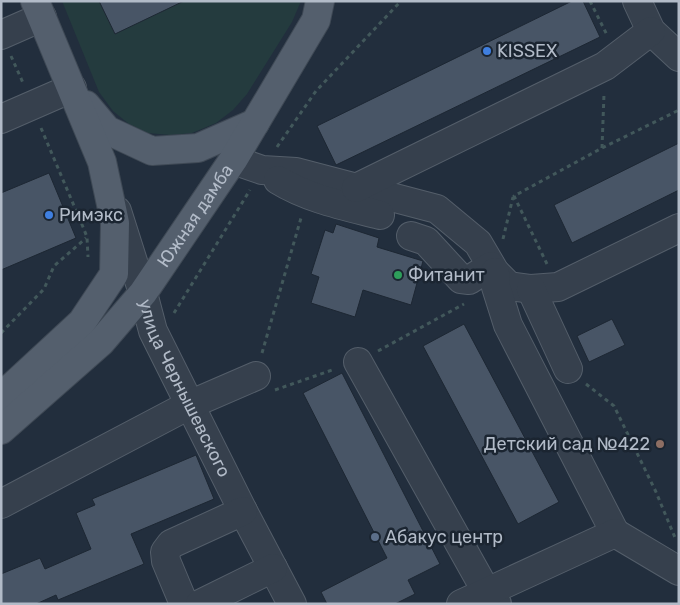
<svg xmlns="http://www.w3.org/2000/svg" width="680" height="605" font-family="Rubik,sans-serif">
  <rect width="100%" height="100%" fill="#222e3d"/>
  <path fill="#243b3e" d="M62,1H301L292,22L247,94L233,110L216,123L192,133L170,135L148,133L129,124L113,111L99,92Z"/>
  <g fill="#485566" stroke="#1d2733">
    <path d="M99,1H184L115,34Z"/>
    <path d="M572,1H583L600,37L336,165L317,126Z"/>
    <path d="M679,143V190L572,243L554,205Z"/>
    <path d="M49,173L76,238L1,270V193Z"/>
    <path d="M336,224L379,238L377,247L423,261L411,305L363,290L355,317L311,303L319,277L311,274L325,230L333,233Z"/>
    <path d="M612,319L625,345L589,362L577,336Z"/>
    <path d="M464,324L559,502L518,524L423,346Z"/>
    <path d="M342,373L440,564L408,580L415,594L395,604H327L321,592L387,558L303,393Z"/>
    <path d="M196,455L214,499L131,534L144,564L58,600L56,595L36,604H1V574L40,558L45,569L91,549L76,513L95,505L92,499Z"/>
  </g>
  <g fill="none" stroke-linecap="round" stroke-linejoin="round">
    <defs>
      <g id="minor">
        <path d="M637,1L651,31L679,57"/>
        <path d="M1,35L42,17"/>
        <path d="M1,119L72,88"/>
        <path d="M233,160L262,170L296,172L437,209L478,243L495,272L509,286L531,289L558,287L679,228"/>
        <path d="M278,180C309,199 345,206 380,215"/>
        <path d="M356,188L605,66L651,31"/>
        <path id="s1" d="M117,211L143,293L153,331L243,511L292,604"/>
        <path d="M411,236L426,241L461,279L469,280L491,266"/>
        <path d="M495,272L496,287L508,325L615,533"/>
        <path d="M531,289L568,369"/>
        <path d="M358,362L486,591L497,604"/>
        <path d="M1,504L189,405L256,376"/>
        <path d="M184,604L166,561L165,552L171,544L243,511"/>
        <path d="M200,604L273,568"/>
        <path d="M461,604L615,533L679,571"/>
      </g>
      <g id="major">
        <path d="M86,105L107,130L152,151L198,148L255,123"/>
        <path d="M1,397L82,322L114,274L115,223L102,162L35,1"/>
        <path id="s2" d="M1,430L101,342L143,293L233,160L316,20L320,1"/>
      </g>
    </defs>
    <use href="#minor" stroke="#545e6a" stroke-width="30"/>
    <use href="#major" stroke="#3f4955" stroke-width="30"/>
    <g stroke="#42585b" stroke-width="3" stroke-dasharray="4 4" stroke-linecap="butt">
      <path d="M590,1L607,35"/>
      <path d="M11,56L24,85"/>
      <path d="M41,128L83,227L87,237L88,257"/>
      <path d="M277,147L316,91L401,1"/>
      <path d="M602,148L604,94"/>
      <path d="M503,239L513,197"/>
      <path d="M547,264L514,196L602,148L679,110"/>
      <path d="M174,313L250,190"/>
      <path d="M1,333L44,289L54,266L86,238"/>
      <path d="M378,351L464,304"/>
      <path d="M262,353L301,218"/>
      <path d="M586,384L614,406L656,492L676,540"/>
      <path d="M275,390L335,369"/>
    </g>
    <use href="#minor" stroke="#36404d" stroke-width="28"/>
    <use href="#major" stroke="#545f6d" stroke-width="28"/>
  </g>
  <g fill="#3f7fe0" stroke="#1b2531" stroke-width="2">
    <circle cx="487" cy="51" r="5"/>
    <circle cx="49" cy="215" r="5"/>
  </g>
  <circle fill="#2e9e5b" stroke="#1b2531" stroke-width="2" cx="398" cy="275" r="5"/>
  <circle fill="#8d6e63" stroke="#1b2531" stroke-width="2" cx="660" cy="444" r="5"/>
  <circle fill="#5c6f8a" stroke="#1b2531" stroke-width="2" cx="375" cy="537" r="5"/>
  <g text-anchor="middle" stroke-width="5" stroke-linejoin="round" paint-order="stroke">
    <g font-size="18" fill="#b2bbc8" stroke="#1b2531" text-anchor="start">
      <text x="497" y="57">KISSEX</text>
      <text x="59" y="221">Римэкс</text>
      <text x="408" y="281">Фитанит</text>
      <text x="650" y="450" text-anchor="end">Детский сад №422</text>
      <text x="385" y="543">Абакус центр</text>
    </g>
    <g font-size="18" fill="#b2bbc8" stroke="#1b2531">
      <text dy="6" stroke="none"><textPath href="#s2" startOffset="291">Южная дамба</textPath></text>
      <text dy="6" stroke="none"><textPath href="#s1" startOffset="190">улица Чернышевского</textPath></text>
    </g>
  </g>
  <rect width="680" height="605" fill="none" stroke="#b2bbc8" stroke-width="5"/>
</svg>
